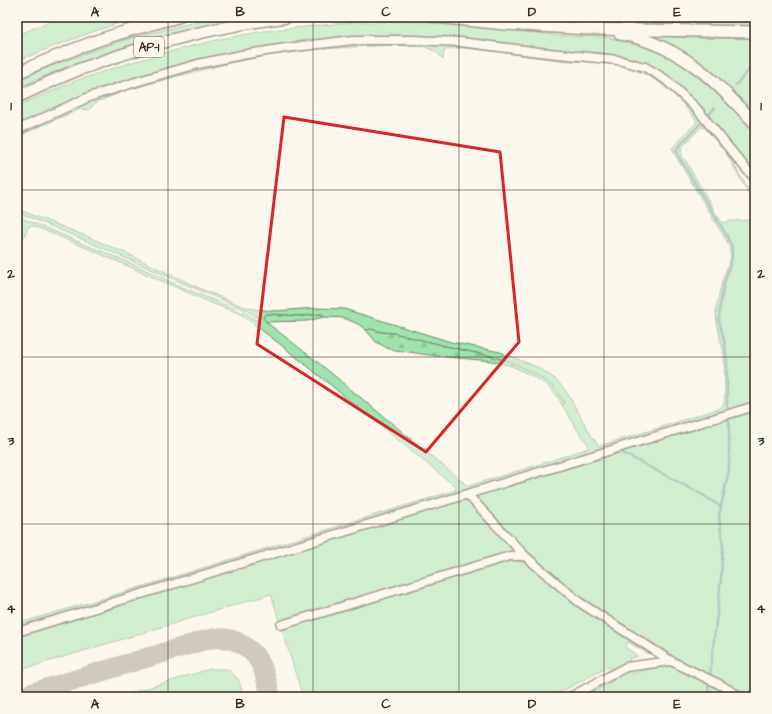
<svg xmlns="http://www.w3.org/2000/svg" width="772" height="714" font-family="'Architects Daughter',sans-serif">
  <defs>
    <pattern id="forest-firs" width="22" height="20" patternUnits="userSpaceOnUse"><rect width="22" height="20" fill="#9fe3ae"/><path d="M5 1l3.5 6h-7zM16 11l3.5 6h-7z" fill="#8ac395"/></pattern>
  </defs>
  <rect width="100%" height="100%" fill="#fbf7ec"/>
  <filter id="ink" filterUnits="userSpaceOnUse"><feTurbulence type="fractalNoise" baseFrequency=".025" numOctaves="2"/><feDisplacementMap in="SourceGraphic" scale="8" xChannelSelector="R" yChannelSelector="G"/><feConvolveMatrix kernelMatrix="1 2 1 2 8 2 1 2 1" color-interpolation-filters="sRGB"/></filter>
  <g filter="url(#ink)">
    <g fill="#9fe3ae" stroke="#6d8666" fill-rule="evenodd">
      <path d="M65,17H139C97,29 57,45 17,61V36L38,26Z"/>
      <path d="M215,17H250L237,19L185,31L126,46L66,67L17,88V80L64,61L124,40Z"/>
      <path d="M528,19L755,23V29L605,26L528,21Z"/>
      <path d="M354,22H405L449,23L563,36L602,37L636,43L662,54L685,66L710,87L755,131V171L720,134L642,63L624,56L607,54L572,52L432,37L397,36L353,37L185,65L17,127V106L78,80L129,63L184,48L221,39L264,31Z"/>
      <path d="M646,35L695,38H755V119Z"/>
      <path d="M385,43C407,44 430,44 452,45C487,48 522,54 557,57C583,60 613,56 637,68C676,87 695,112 721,145C732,158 738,174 748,188C750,193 755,196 755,201L746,189L726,153L705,128L701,127L682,147L681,153L718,217L723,223L731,221L755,220V404L17,630V624L154,583L456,490V487L285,348L239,313L216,305L89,249L34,226H29L23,238H17V216L137,266L173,283L213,300L245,313L257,321L258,318L246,310L208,294L89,242L17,212V209L86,236L128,254L199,288L242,306L253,309L275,311L317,308L344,309L451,342L500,352L539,368L555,379L566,391L591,435L599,446L652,430L714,410L721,408L725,401L724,354L717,324L716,308L722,281L731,257L729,245L678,160L672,148L696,123V120C676,93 657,77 625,66C621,65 617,64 613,64C595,61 577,62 558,60C533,57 508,53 483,50C472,49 454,45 444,51L443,59L436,52L426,47L392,45L318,49L266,56L230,63L178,76L124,91L95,103L89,110L81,109L43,125L17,137V134L42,122L90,101L134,86L185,71L230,61L309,48L354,44ZM266,314L302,316L322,314L324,317L344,318L358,324L366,330L371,329L381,332L393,333L462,350L490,356L511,362L533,373L548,382L557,391L564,402L562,405L579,432L588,444L589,448L531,467L468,486L464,483L320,364L266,322L264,317Z"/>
      <path d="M755,409V697H746L714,681L675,659L591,605L561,584L526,553L473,495Z"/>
      <path d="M465,498L471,500L518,550L280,622L271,594L17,671V634L97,610C109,611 119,609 128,600Z"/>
      <path d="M515,560L526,563L534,568L557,590L584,609L648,649L649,654L628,642L625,647L638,656L629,659L630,664L614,671L608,667L551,697H303L282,629L500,563Z"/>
      <path d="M662,665L676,667L732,697H584L610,683L621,674L630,671L632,674Z"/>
      <path d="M210,669H228L238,679L244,697H118Z"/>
    </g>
    <g fill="url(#forest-firs)" stroke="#6d8666">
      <path d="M266,314L302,316L322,314L324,317L307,321L266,322L263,317Z"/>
      <path d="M371,329L381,332L393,333L462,350L490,356L511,362L533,373L548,382L557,391L564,402L562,405L558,397L546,384L532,376L512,366L492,361L436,356L389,349L376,342L366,330Z"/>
    </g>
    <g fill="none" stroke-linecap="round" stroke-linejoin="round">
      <g stroke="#678c95" stroke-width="2.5">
        <path d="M736,85L755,63"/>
        <path d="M707,116L715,108"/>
        <path d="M700,124L679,146L676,150L679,157L727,236L732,247V258L724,284L720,306L719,320L725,344L727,362V407"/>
        <path d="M623,453L703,495L721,507"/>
        <path d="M710,675L721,578L723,547L719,516L729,470V421"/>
        <path d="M708,687L711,697"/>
      </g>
      <path stroke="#9b9085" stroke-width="20" d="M18,697L202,641C207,640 212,638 217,638C236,637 255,650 262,667C266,676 268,687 271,697"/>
      <defs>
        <g id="minor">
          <path d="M17,130L89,97L142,80L198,64L241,55L286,48L353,40H412L461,42L539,52L618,60L645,67L665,79L697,109L747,170L755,178"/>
          <path d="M468,495L525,556"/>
          <path d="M281,625L510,556H525L579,602L671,661L719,684L741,697"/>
          <path d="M17,632L755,406"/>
          <path d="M570,697L626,667L671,661"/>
        </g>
        <g id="highway">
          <path d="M435,17L505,24L590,29L755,32"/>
          <path d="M620,34C651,39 680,54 704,73C722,88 738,106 755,123"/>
          <path d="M17,73C40,63 64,53 88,44C117,33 148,25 178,17"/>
          <path d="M17,97C37,88 58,78 78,70C145,45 216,26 287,17"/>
        </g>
      </defs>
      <use href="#minor" stroke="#3b2a1e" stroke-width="11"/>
      <use href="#highway" stroke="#3b2a1e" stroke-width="14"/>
      <use href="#minor" stroke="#fbf7ec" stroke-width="8"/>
      <use href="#highway" stroke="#fbf7ec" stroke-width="11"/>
    </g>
  </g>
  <path d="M0 0H772V714H0ZM284,117L500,152L519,342L426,452L257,344Z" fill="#fbf7ec" fill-opacity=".55" fill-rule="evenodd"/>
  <path fill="none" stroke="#d62828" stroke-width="3" stroke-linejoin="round" d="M284,117L500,152L519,342L426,452L257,344Z"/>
  <path fill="none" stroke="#3b2a1e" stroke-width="1" stroke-opacity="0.55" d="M168,17V697M313,17V697M459,17V697M604,17V697M17,190H755M17,357H755M17,524H755"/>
  <g text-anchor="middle" stroke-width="4" stroke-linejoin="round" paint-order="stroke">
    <rect fill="#fbf7ec" stroke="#75685c" stroke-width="1" x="134" y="37" width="30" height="20" rx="3"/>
    <g font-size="12" font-weight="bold" fill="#3b2a1e">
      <text x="149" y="51">AP-1</text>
    </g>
  </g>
  <rect width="772" height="714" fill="none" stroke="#fbf7ec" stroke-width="44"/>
  <rect x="22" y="22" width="728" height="670" fill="none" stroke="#3b2a1e" stroke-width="1.5"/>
  <g font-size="13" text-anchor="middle" font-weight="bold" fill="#3b2a1e">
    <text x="95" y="16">A</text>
    <text x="240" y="16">B</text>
    <text x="386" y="16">C</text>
    <text x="532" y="16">D</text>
    <text x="677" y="16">E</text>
    <text x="11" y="110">1</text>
    <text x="761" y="110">1</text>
    <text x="11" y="278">2</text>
    <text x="761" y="278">2</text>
    <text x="11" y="445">3</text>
    <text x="761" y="445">3</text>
    <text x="11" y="613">4</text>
    <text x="761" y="613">4</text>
    <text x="95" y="708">A</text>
    <text x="240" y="708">B</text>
    <text x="386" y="708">C</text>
    <text x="532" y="708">D</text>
    <text x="677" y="708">E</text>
  </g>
</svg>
